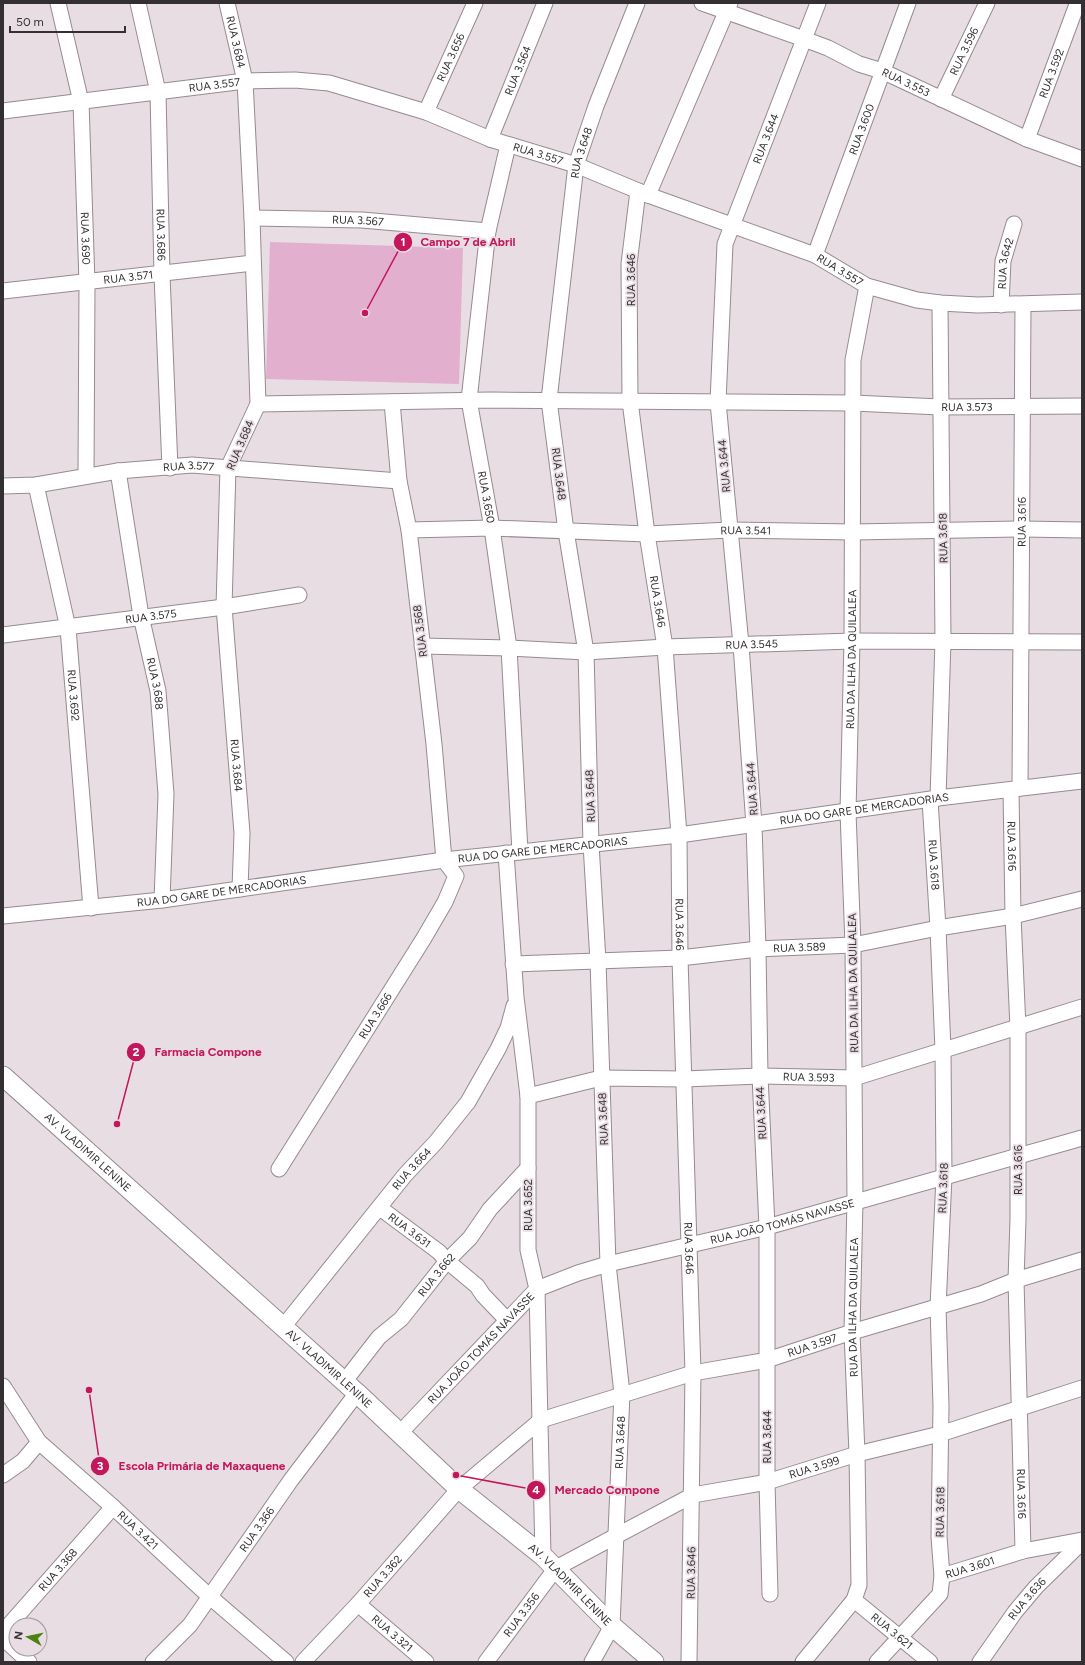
<svg xmlns="http://www.w3.org/2000/svg" width="1085" height="1665" font-family="Figtree,sans-serif">
  <rect width="100%" height="100%" fill="#e9dde4"/>
  <path fill="#e2afce" d="M270,242L463,248L459,384L266,379Z"/>
  <g fill="none" stroke-linecap="round" stroke-linejoin="round">
    <defs>
      <g id="minor">
        <path id="s1" d="M58,3L81,102L87,283L86,476"/>
        <path id="s2" d="M138,3L158,92L162,275L170,468"/>
        <path id="s3" d="M227,3L245,81L252,218L258,404L228,468L224,607L242,833L240,889"/>
        <path id="s4" d="M702,3L804,39L828,48L859,64L882,71L1027,139L1082,159"/>
        <path id="s5" d="M941,99L987,3"/>
        <path id="s6" d="M3,111L245,81L295,80L329,83L426,112L490,139L576,165L648,195L815,255L867,286L917,300L940,303L978,305L1082,302"/>
        <path id="s7" d="M426,112L475,3"/>
        <path id="s8" d="M490,139L545,3"/>
        <path id="s9" d="M1027,139L1076,7"/>
        <path id="s10" d="M508,145L488,231L469,400L492,528L509,648L520,852"/>
        <path id="s11" d="M638,191L629,264L630,401L647,534L665,647L679,835L680,958L693,1373L689,1662"/>
        <path d="M648,195L730,3"/>
        <path id="s12" d="M252,218L362,220L488,231"/>
        <path id="s13" d="M815,255L908,3"/>
        <path id="s14" d="M3,291L253,263"/>
        <path id="s15" d="M1001,305L1003,261L1014,224"/>
        <path id="s16" d="M258,404L491,400L853,403L940,407L1082,406"/>
        <path id="s17" d="M118,471L141,616L158,691L166,794L162,900"/>
        <path id="s18" d="M36,485L68,628L91,908"/>
        <path id="s19" d="M3,486L36,485L118,471L192,465L399,481"/>
        <path id="s20" d="M409,530L492,528L647,534L730,530L853,532L1023,529L1082,530"/>
        <path id="s21" d="M3,635L224,607L299,595"/>
        <path id="s22" d="M422,646L509,648L586,652L665,647L852,641L1082,642"/>
        <path id="s23" d="M1020,788L1023,305"/>
        <path id="s24" d="M1011,790L1013,916L1018,1028V1219L1016,1280L1023,1551"/>
        <path d="M938,798L943,641L940,303"/>
        <path id="s25" d="M930,800L938,928L943,1050L944,1177L938,1307L941,1406L939,1537L942,1576"/>
        <path d="M506,853L516,997L528,1096V1250L537,1289L543,1556"/>
        <path id="s26" d="M3,916L162,900L444,860L679,835L938,798L1082,781"/>
        <path id="s27" d="M513,964L680,958L758,949L853,945L938,928L1013,916L1082,899"/>
        <path id="s28" d="M528,1096L601,1078L684,1079L760,1076L854,1078L1082,1007"/>
        <path id="s29" d="M279,1169L424,938L445,902L456,876L444,860L434,744L409,530L399,481L392,402"/>
        <path id="s30" d="M380,1208L439,1252L447,1261L477,1286L483,1295L507,1320"/>
        <path id="s31" d="M283,1327L405,1175L436,1142L468,1102L498,1049L508,1028L514,1006"/>
        <path id="s32" d="M344,1382L379,1337L401,1319L447,1261L470,1238L490,1209L528,1168"/>
        <path id="s33" d="M3,1386L39,1442L113,1507L209,1596L286,1662"/>
        <path id="s34" d="M399,1434L537,1289L578,1273L608,1264L767,1227L1082,1138"/>
        <path d="M3,1475L23,1461L39,1442"/>
        <path id="s35" d="M770,1594L767,1482V1227L760,1076L758,949L754,825L741,645L718,402L725,244L818,3"/>
        <path id="s36" d="M854,1600L930,1662"/>
        <path id="s37" d="M358,1604L426,1662"/>
        <path id="s38" d="M3,1632L113,1507"/>
        <path d="M3,1638L29,1662"/>
        <path id="s39" d="M153,1662L190,1625L291,1480L357,1393"/>
        <path id="s40" d="M303,1662L358,1604L459,1489L541,1420L693,1373L767,1360L852,1332L981,1294L1016,1280L1082,1260"/>
        <path id="s41" d="M486,1662L556,1568L693,1495L767,1482L857,1454L940,1434L1082,1388"/>
        <path id="s42" d="M592,1662L612,1626L622,1394L608,1264L598,961L591,844L586,652L566,531L549,400L576,165L596,106L637,3"/>
        <path id="s43" d="M803,1662L854,1600L859,1585L857,1454L852,1332L855,1201L853,945L848,812L852,641L853,360L867,286"/>
        <path id="s44" d="M877,1662L940,1594L942,1576L1023,1551L1082,1540"/>
        <path id="s45" d="M980,1662L1015,1612L1036,1587L1082,1542"/>
      </g>
      <g id="major">
        <path id="s46" d="M3,1076L357,1393L459,1489L543,1556L612,1626L654,1662"/>
      </g>
    </defs>
    <use href="#minor" stroke="#958a90" stroke-width="17"/>
    <use href="#major" stroke="#958a90" stroke-width="21"/>
    <use href="#minor" stroke="#fff" stroke-width="15"/>
    <use href="#major" stroke="#fff" stroke-width="19"/>
  </g>
  <g text-anchor="middle" stroke-width="3.5" stroke-linejoin="round" paint-order="stroke">
    <g font-size="11" fill="#342f32" stroke="#e9dde4">
      <text dy="4" stroke="none"><textPath href="#s3" startOffset="40">RUA 3.684</textPath></text>
      <text dy="4" stroke="none"><textPath href="#s5" startOffset="53">RUA 3.596</textPath></text>
      <text dy="4" stroke="none"><textPath href="#s7" startOffset="60">RUA 3.656</textPath></text>
      <text dy="4" stroke="none"><textPath href="#s8" startOffset="74">RUA 3.564</textPath></text>
      <text dy="4" stroke="none"><textPath href="#s9" startOffset="70">RUA 3.592</textPath></text>
      <text dy="4" stroke="none"><textPath href="#s4" startOffset="219">RUA 3.553</textPath></text>
      <text dy="4" stroke="none"><textPath href="#s6" startOffset="213">RUA 3.557</textPath></text>
      <text dy="4" stroke="none"><textPath href="#s13" startOffset="134">RUA 3.600</textPath></text>
      <text dy="4" stroke="none"><textPath href="#s35" startOffset="1465">RUA 3.644</textPath></text>
      <text dy="4" stroke="none"><textPath href="#s42" startOffset="1521">RUA 3.648</textPath></text>
      <text dy="4" stroke="none"><textPath href="#s6" startOffset="549">RUA 3.557</textPath></text>
      <text dy="4" stroke="none"><textPath href="#s12" startOffset="106">RUA 3.567</textPath></text>
      <text dy="4" stroke="none"><textPath href="#s2" startOffset="234">RUA 3.686</textPath></text>
      <text dy="4" stroke="none"><textPath href="#s1" startOffset="238">RUA 3.690</textPath></text>
      <text dy="4" stroke="none"><textPath href="#s15" startOffset="42">RUA 3.642</textPath></text>
      <text dy="4" stroke="none"><textPath href="#s6" startOffset="873">RUA 3.557</textPath></text>
      <text dy="4" stroke="none"><textPath href="#s14" startOffset="126">RUA 3.571</textPath></text>
      <text transform="translate(631 280) rotate(-90)" y="4">RUA 3.646</text>
      <text dy="4" stroke="none"><textPath href="#s16" startOffset="709">RUA 3.573</textPath></text>
      <text transform="translate(240 445) rotate(-67)" y="4">RUA 3.684</text>
      <text transform="translate(724 466) rotate(-95)" y="4">RUA 3.644</text>
      <text dy="4" stroke="none"><textPath href="#s19" startOffset="187">RUA 3.577</textPath></text>
      <text transform="translate(559 474) rotate(83)" y="4">RUA 3.648</text>
      <text dy="4" stroke="none"><textPath href="#s10" startOffset="357">RUA 3.650</textPath></text>
      <text dy="4" stroke="none"><textPath href="#s23" startOffset="266">RUA 3.616</textPath></text>
      <text dy="4" stroke="none"><textPath href="#s20" startOffset="337">RUA 3.541</textPath></text>
      <text transform="translate(943 538) rotate(-91)" y="4">RUA 3.618</text>
      <text dy="4" stroke="none"><textPath href="#s11" startOffset="413">RUA 3.646</textPath></text>
      <text dy="4" stroke="none"><textPath href="#s21" startOffset="149">RUA 3.575</textPath></text>
      <text transform="translate(420 631) rotate(-97)" y="4">RUA 3.568</text>
      <text dy="4" stroke="none"><textPath href="#s22" startOffset="330">RUA 3.545</textPath></text>
      <text dy="4" stroke="none"><textPath href="#s43" startOffset="1022">RUA DA ILHA DA QUILALEA</textPath></text>
      <text dy="4" stroke="none"><textPath href="#s17" startOffset="216">RUA 3.688</textPath></text>
      <text dy="4" stroke="none"><textPath href="#s18" startOffset="214">RUA 3.692</textPath></text>
      <text dy="4" stroke="none"><textPath href="#s3" startOffset="772">RUA 3.684</textPath></text>
      <text transform="translate(752 789) rotate(-94)" y="4">RUA 3.644</text>
      <text transform="translate(590 796) rotate(-92)" y="4">RUA 3.648</text>
      <text dy="4" stroke="none"><textPath href="#s26" startOffset="868">RUA DO GARE DE MERCADORIAS</textPath></text>
      <text dy="4" stroke="none"><textPath href="#s24" startOffset="56">RUA 3.616</textPath></text>
      <text dy="4" stroke="none"><textPath href="#s26" startOffset="544">RUA DO GARE DE MERCADORIAS</textPath></text>
      <text dy="4" stroke="none"><textPath href="#s25" startOffset="65">RUA 3.618</textPath></text>
      <text dy="4" stroke="none"><textPath href="#s26" startOffset="220">RUA DO GARE DE MERCADORIAS</textPath></text>
      <text dy="4" stroke="none"><textPath href="#s11" startOffset="737">RUA 3.646</textPath></text>
      <text dy="4" stroke="none"><textPath href="#s27" startOffset="287">RUA 3.589</textPath></text>
      <text transform="translate(853 983) rotate(-91)" y="4">RUA DA ILHA DA QUILALEA</text>
      <text dy="4" stroke="none"><textPath href="#s29" startOffset="181">RUA 3.666</textPath></text>
      <text dy="4" stroke="none"><textPath href="#s28" startOffset="283">RUA 3.593</textPath></text>
      <text transform="translate(761 1113) rotate(-93)" y="4">RUA 3.644</text>
      <text transform="translate(603 1119) rotate(-92)" y="4">RUA 3.648</text>
      <text dy="4" stroke="none"><textPath href="#s46" startOffset="114">AV. VLADIMIR LENINE</textPath></text>
      <text dy="4" stroke="none"><textPath href="#s31" startOffset="204">RUA 3.664</textPath></text>
      <text transform="translate(1018 1170) rotate(-90)" y="4">RUA 3.616</text>
      <text transform="translate(943 1188) rotate(-88)" y="4">RUA 3.618</text>
      <text transform="translate(528 1205) rotate(-90)" y="4">RUA 3.652</text>
      <text dy="4" stroke="none"><textPath href="#s34" startOffset="455">RUA JOÃO TOMÁS NAVASSE</textPath></text>
      <text dy="4" stroke="none"><textPath href="#s30" startOffset="37">RUA 3.631</textPath></text>
      <text dy="4" stroke="none"><textPath href="#s11" startOffset="1061">RUA 3.646</textPath></text>
      <text dy="4" stroke="none"><textPath href="#s32" startOffset="142">RUA 3.662</textPath></text>
      <text dy="4" stroke="none"><textPath href="#s43" startOffset="374">RUA DA ILHA DA QUILALEA</textPath></text>
      <text dy="4" stroke="none"><textPath href="#s40" startOffset="622">RUA 3.597</textPath></text>
      <text dy="4" stroke="none"><textPath href="#s34" startOffset="119">RUA JOÃO TOMÁS NAVASSE</textPath></text>
      <text dy="4" stroke="none"><textPath href="#s46" startOffset="438">AV. VLADIMIR LENINE</textPath></text>
      <text transform="translate(767 1437) rotate(-90)" y="4">RUA 3.644</text>
      <text dy="4" stroke="none"><textPath href="#s42" startOffset="225">RUA 3.648</textPath></text>
      <text dy="4" stroke="none"><textPath href="#s41" startOffset="397">RUA 3.599</textPath></text>
      <text dy="4" stroke="none"><textPath href="#s24" startOffset="704">RUA 3.616</textPath></text>
      <text transform="translate(940 1512) rotate(-89)" y="4">RUA 3.618</text>
      <text dy="4" stroke="none"><textPath href="#s39" startOffset="169">RUA 3.366</textPath></text>
      <text dy="4" stroke="none"><textPath href="#s33" startOffset="199">RUA 3.421</textPath></text>
      <text dy="4" stroke="none"><textPath href="#s44" startOffset="140">RUA 3.601</textPath></text>
      <text dy="4" stroke="none"><textPath href="#s38" startOffset="83">RUA 3.368</textPath></text>
      <text transform="translate(691 1573) rotate(-89)" y="4">RUA 3.646</text>
      <text dy="4" stroke="none"><textPath href="#s40" startOffset="117">RUA 3.362</textPath></text>
      <text dy="4" stroke="none"><textPath href="#s46" startOffset="762">AV. VLADIMIR LENINE</textPath></text>
      <text dy="4" stroke="none"><textPath href="#s45" startOffset="79">RUA 3.636</textPath></text>
      <text dy="4" stroke="none"><textPath href="#s41" startOffset="59">RUA 3.356</textPath></text>
      <text dy="4" stroke="none"><textPath href="#s36" startOffset="49">RUA 3.621</textPath></text>
      <text dy="4" stroke="none"><textPath href="#s37" startOffset="45">RUA 3.321</textPath></text>
    </g>
  </g>
  <path fill="none" stroke="#c2185b" stroke-width="1.5" d="M365 313L403 242M117 1124L136 1052M89 1390L100 1466M456 1475L536 1490"/>
  <g fill="#c2185b" stroke="#e9dde4" stroke-width="1.5">
    <circle cx="365" cy="313" r="4"/>
    <circle cx="117" cy="1124" r="4"/>
    <circle cx="89" cy="1390" r="4"/>
    <circle cx="456" cy="1475" r="4"/>
    <circle cx="403" cy="242" r="10"/>
    <circle cx="136" cy="1052" r="10"/>
    <circle cx="100" cy="1466" r="10"/>
    <circle cx="536" cy="1490" r="10"/>
  </g>
  <g font-size="12" text-anchor="middle" font-weight="bold" fill="#fff">
    <text x="403" y="246">1</text>
    <text x="136" y="1056">2</text>
    <text x="100" y="1470">3</text>
    <text x="536" y="1494">4</text>
  </g>
  <g font-size="12" text-anchor="middle" font-weight="bold" fill="#c2185b" stroke="#e9dde4" stroke-width="3.5" stroke-linejoin="round" paint-order="stroke">
    <text x="468" y="246">Campo 7 de Abril</text>
    <text x="208" y="1056">Farmacia Compone</text>
    <text x="202" y="1470">Escola Primária de Maxaquene</text>
    <text x="607" y="1494">Mercado Compone</text>
  </g>
  <rect width="1085" height="1665" fill="none" stroke="#342f32" stroke-width="8"/>
  <g transform="translate(28 1637) rotate(279)"><circle r="19" fill="#e9dde4" stroke="#a1979d"/>
  <path d="M0-3L7 15L0 10L-7 15Z" fill="#4e8012"/>
  <text y="-6" font-size="11" font-weight="bold" text-anchor="middle" fill="#342f32">N</text>
  </g>
  <path d="M10 26v6h115v-6" fill="none" stroke="#342f32" stroke-width="2"/>
  <text x="16" y="26" font-size="12" fill="#342f32" stroke="#e9dde4" stroke-width="3" paint-order="stroke">50 m</text>
</svg>
